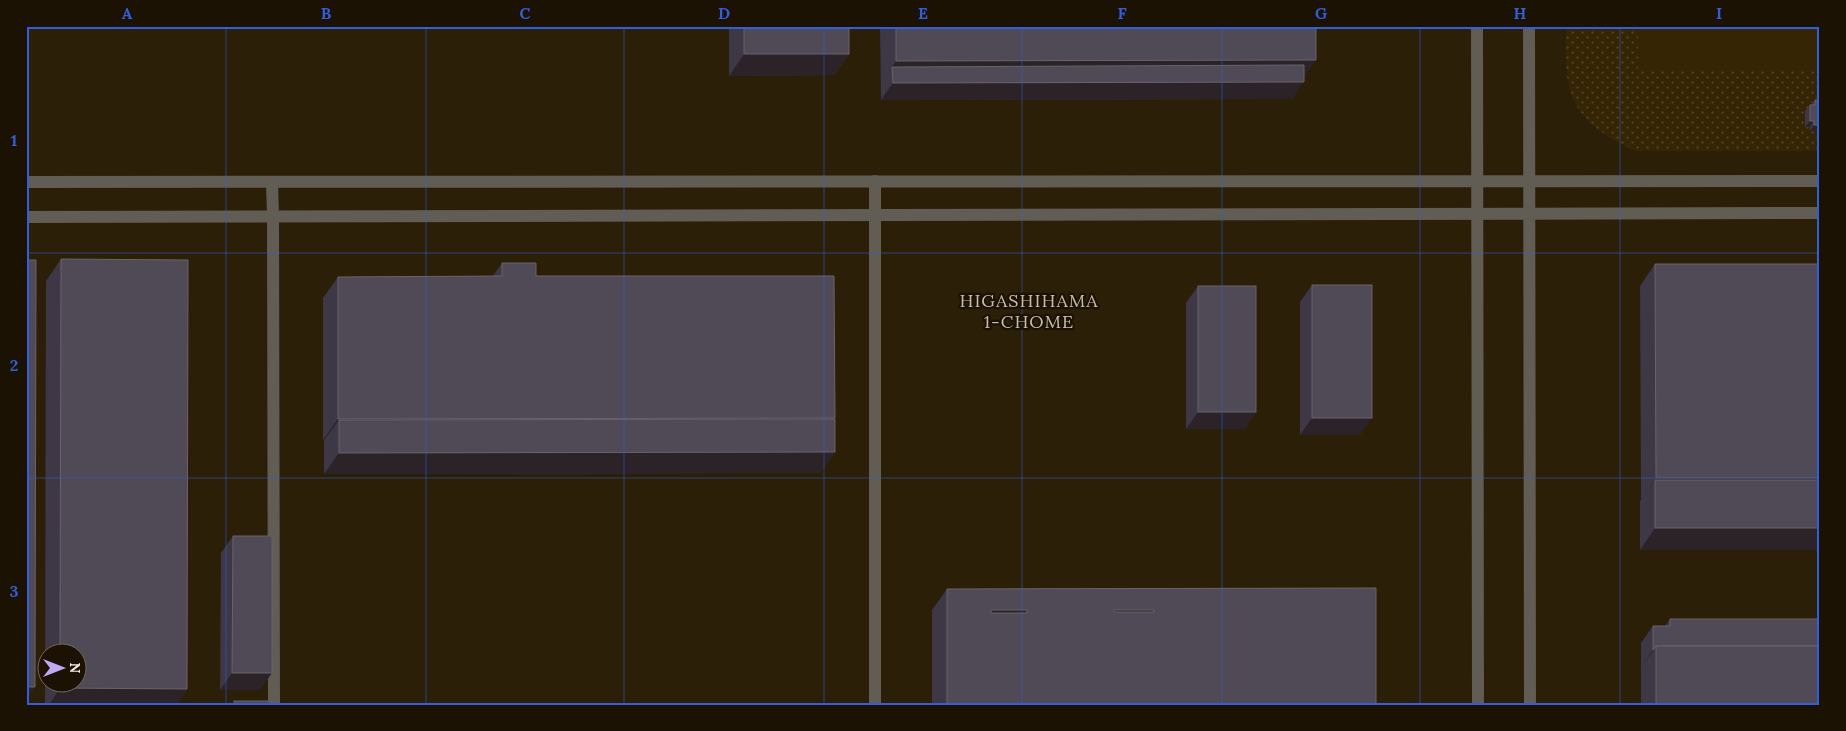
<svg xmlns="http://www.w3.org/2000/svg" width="1846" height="731" font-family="Lora,serif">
  <defs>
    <pattern id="park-dots" width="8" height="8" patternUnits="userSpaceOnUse" patternTransform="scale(1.25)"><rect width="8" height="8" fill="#352505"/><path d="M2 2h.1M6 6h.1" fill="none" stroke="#534529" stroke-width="1.8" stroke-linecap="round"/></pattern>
  </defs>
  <rect width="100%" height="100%" fill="#241b0a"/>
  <path fill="#2c1f08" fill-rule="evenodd" d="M26,26H1820V705H26ZM48,654H78V684H48Z"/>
  <path fill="url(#park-dots)" d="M1566,26H1820V151H1636C1602,135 1572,118 1567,76C1565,60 1566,43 1566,26Z"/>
  <rect fill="#352505" x="1638" y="26" width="182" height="44"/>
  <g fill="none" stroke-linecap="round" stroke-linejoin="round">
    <g stroke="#615c54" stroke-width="12">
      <path d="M875,215V705"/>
      <path d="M273,216L274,705"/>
    </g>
    <g stroke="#615c54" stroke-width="12">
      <path d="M1477,26L1478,705"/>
      <path d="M1529,26L1530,705"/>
      <path d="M26,182L1820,181"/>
      <path d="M272,182L273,216"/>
      <path d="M875,215V181"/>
      <path d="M26,217L1820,213"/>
    </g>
  </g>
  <g fill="#3d3746" fill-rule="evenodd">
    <path d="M729,26H849V54L834,75L729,76Z"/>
    <path d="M880,26H1316L1304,78L1292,99L881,100Z"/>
    <path d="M1815,100L1820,131H1810V127H1805V111L1810,105H1811Z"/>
    <path d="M61,259L187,689L176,705H45L46,281ZM48,654H78V684H48Z"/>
    <path d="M502,263L536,276L835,418L834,419L835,452L820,473L324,474V440H323V298L338,277L493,276Z"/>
    <path d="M1655,264H1820V550H1640V501L1641,500L1640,286Z"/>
    <path d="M1312,285L1360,435H1300V302Z"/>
    <path d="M1198,286L1256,412L1244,429H1186V303Z"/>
    <path d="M233,536L260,690H220L221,553Z"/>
    <path d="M1376,588V705H932V610L947,589Z"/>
    <path d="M1670,619L1820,705H1641V668L1642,667H1641V643L1653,626H1665Z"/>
  </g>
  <g fill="#2b2327">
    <path d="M744,54H849L834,75L729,76Z"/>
    <path d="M1316,60L1301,81L892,67L881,83L896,61Z"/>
    <path d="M1304,82L1292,99L881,100L893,83Z"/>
    <path d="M1810,121H1814L1810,127H1805Z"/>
    <path d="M1814,125H1820V131H1810Z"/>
    <path d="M1198,412H1256L1244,429H1186Z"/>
    <path d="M835,418L820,439L339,420L324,440H323L338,419Z"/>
    <path d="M1312,418H1372L1360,435H1300Z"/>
    <path d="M835,452L820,473L324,474L339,453Z"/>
    <path d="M1656,478H1820V500L1655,480L1641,500Z"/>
    <path d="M1655,528H1820V550H1640Z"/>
    <path d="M991,610H1027L1012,632H976Z"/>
    <path d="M1114,610H1154L1139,632H1099Z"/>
    <path d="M1653,650H1654L1641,667Z"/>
    <path d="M232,673H272L260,690H220Z"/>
    <path d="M26,687H35L26,699Z"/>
    <path d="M60,688L187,689L176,705H49Z"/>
  </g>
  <g fill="#504a56" stroke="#69636c" fill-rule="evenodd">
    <rect x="744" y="26" width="105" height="28"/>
    <path d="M896,26H1316V60L896,61Z"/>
    <path d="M1304,65V82L893,83L892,67Z"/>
    <path d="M1815,100H1820V125H1814V121H1810V105H1815Z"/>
    <path d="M61,259L188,260L187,689L60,688V684H78V654H60Z"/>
    <path d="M26,260H36L35,687H26Z"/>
    <path d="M502,263H536V276H834L835,418L338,419V277L502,276Z"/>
    <path d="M1655,264H1820V478H1656Z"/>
    <rect x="1312" y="285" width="60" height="133"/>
    <rect x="1198" y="286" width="58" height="126"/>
    <path d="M835,419V452L339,453V420Z"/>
    <rect x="1655" y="480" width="165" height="48"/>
    <path d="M233,536H272V673H232Z"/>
    <path d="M1376,588V705H947V589ZM991,610H1027V613H991ZM1114,610H1154V612H1114Z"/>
    <path d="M1670,619H1820V646H1656L1653,650V626H1670Z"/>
    <rect x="1656" y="646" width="164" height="59"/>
    <rect x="234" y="701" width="36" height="4"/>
  </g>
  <path fill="none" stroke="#325ed9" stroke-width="1" stroke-opacity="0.55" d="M226,26V705M426,26V705M624,26V705M824,26V705M1022,26V705M1222,26V705M1420,26V705M1620,26V705M26,253H1820M26,478H1820"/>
  <g text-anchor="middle" stroke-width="4.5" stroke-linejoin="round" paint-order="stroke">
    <g font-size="18" letter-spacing="1" fill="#c9bca8" stroke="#1b1203">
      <text x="1029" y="307">HIGASHIHAMA<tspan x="1029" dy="21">1-CHOME</tspan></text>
    </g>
  </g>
  <rect width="1846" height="731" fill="none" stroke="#1b1203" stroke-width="55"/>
  <g transform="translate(62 668) rotate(90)"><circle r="24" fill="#1b1203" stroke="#71695b"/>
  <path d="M0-4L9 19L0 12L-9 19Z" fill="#c2a8f3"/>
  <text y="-8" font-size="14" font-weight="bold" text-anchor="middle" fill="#f1ebe0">N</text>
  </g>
  <rect x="28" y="28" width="1790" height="676" fill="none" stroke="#325ed9" stroke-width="2"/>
  <g font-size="16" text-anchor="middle" font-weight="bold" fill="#325ed9">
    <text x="127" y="19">A</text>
    <text x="326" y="19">B</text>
    <text x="525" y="19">C</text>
    <text x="724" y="19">D</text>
    <text x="923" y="19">E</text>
    <text x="1122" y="19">F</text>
    <text x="1321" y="19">G</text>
    <text x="1520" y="19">H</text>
    <text x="1719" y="19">I</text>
    <text x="14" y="146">1</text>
    <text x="14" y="371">2</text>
    <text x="14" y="597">3</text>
  </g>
</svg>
